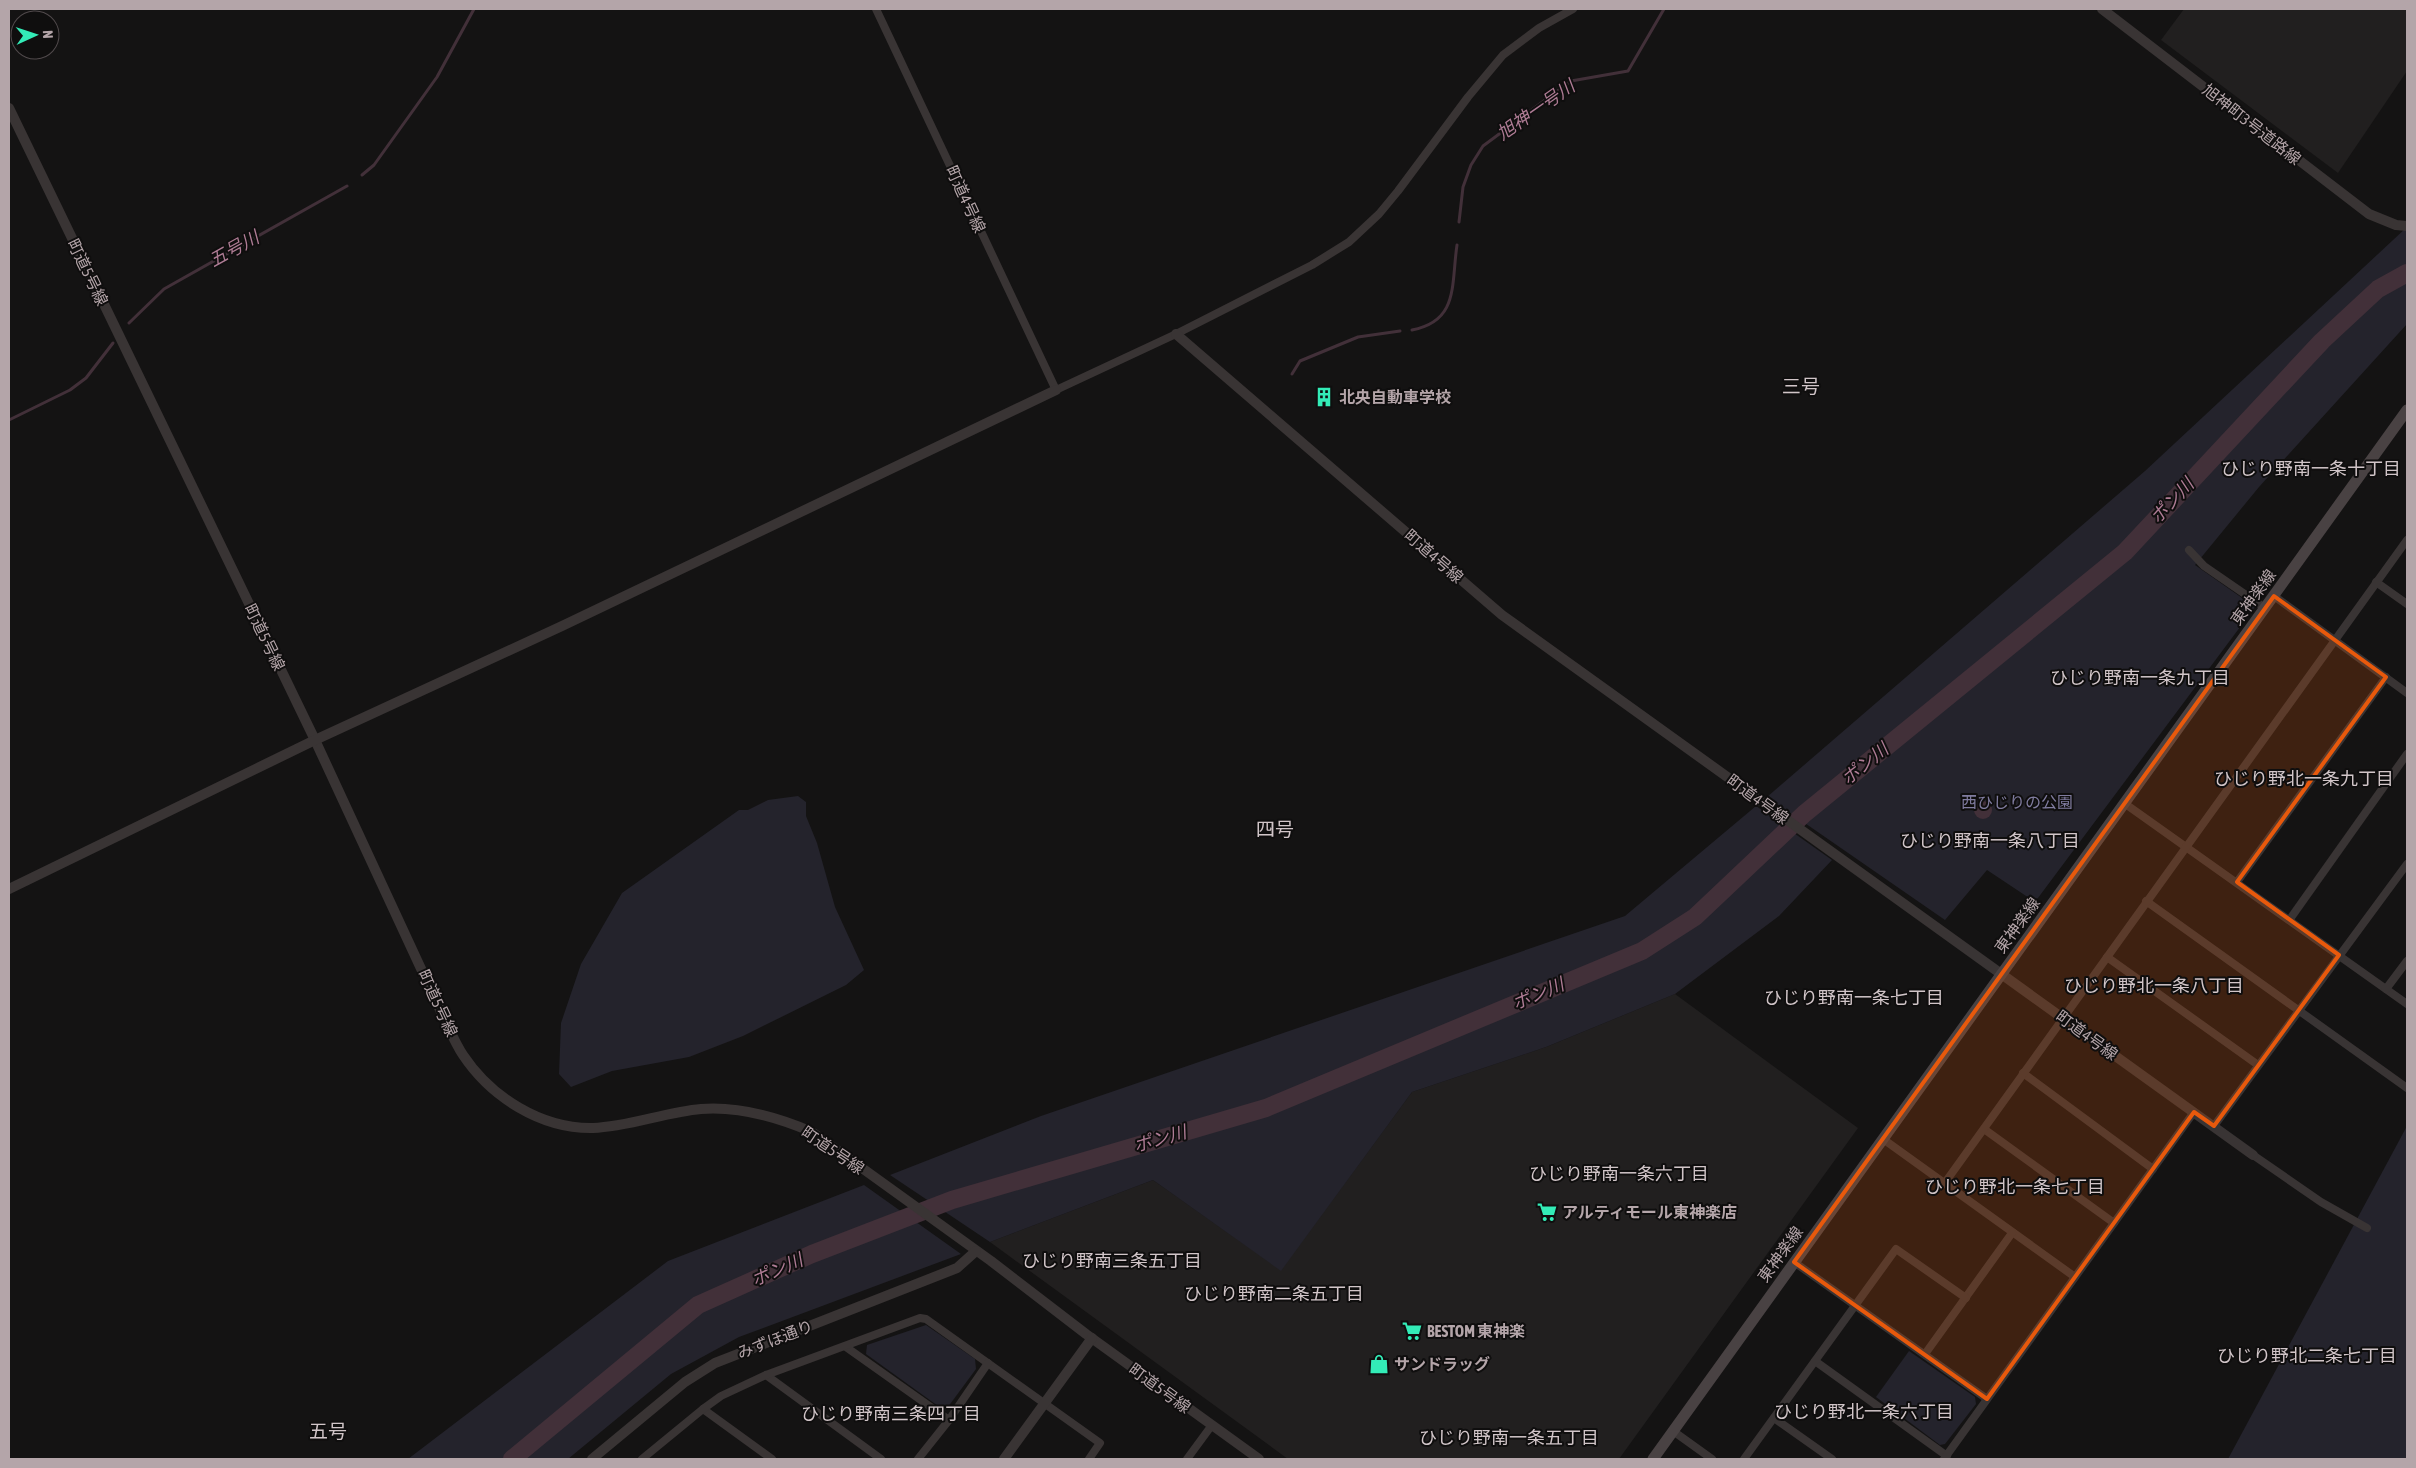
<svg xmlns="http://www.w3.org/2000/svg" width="2416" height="1468" font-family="'Asap Condensed','Noto Sans JP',sans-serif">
  <rect width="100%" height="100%" fill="#141313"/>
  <g fill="#211f1f">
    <path d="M2184,9H2407V71L2338,173L2161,40Z"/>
    <path d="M1675,994L1858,1128L1619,1459H1288L990,1242L1153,1180L1281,1270L1412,1092L1546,1047Z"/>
  </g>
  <g fill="#24232c">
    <path d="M2407,227V324L2259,487L2195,565L2255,607L2035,902L1987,870L1945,920L1767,797L2145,471Z"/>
    <path d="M798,796L806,802V816L817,843L835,907L864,970L846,985L743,1036L689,1057L612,1071L571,1087L559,1074L561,1023L581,964L622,893L739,810H748L768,800Z"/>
    <path d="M1756,806L1832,860L1779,916L1675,994L1546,1047L1412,1092L1281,1271L1153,1180L990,1242L890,1175L1041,1116L1625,916Z"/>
    <path d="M2407,1126L2406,1459H2228Z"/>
    <path d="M864,1185L961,1254L739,1337L671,1374L568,1459H408L668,1261Z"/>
    <path d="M926,1325L975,1359L976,1369L945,1411L866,1354L867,1345Z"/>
    <path d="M1909,1351L1975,1397L1976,1404L1945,1444L1940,1445L1876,1397Z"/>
  </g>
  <circle fill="#423039" cx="1983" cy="810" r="9"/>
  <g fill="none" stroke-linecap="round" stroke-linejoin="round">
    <g stroke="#423039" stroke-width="3">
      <path d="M362,175L374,165L437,77L474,9"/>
      <path d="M1459,222L1463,187L1471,165L1483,146L1571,81L1628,71L1664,9"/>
      <path d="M129,323L164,289L347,186"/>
      <path d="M1412,330C1459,321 1451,285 1457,245"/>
      <path d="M1292,374L1300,361L1358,337L1400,331"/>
      <path d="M9,420L70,390L86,378L113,343"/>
    </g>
    <path stroke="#423039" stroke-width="18" d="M512,1459L698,1305L812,1254L952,1200L1266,1108L1642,951L1695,917L1804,814L2125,552L2322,341L2378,289L2407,273"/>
    <g stroke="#393434" stroke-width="8">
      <path d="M876,9L1056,390L1176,334L1312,265L1349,242L1379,214L1398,191L1468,97L1503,55L1539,28L1573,9"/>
      <path d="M2189,550L2204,566L2265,608"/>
      <path d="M2376,582L2407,604"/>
      <path d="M2274,596L2407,693"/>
      <path d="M2124,803L2407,1004"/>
      <path d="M2237,882L2386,677"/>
      <path d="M2146,901L2407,1088"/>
      <path d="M2290,919L2407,754"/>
      <path d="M2107,957L2258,1065"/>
      <path d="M2386,989L2407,961"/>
      <path d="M2023,1073L2153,1169"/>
      <path d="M2214,1126L2407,864"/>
      <path d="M1984,1129L2114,1223"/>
      <path d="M1883,1139L2075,1277"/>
      <path d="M2253,1155L2321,1202L2367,1228"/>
      <path d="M1944,1184L2407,540"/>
      <path d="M1794,1262L1987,1399"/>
      <path d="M846,1347L949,1420"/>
      <path d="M1925,1354L2012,1233"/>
      <path d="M1815,1361L1947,1456"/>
      <path d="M766,1375L881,1459"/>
      <path d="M703,1409L772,1459"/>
      <path d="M1774,1418L1832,1459"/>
      <path d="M1673,1431L1712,1459"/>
      <path d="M642,1459L703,1409L721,1396L766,1375L920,1318L926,1319L1100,1443L1089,1459"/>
      <path d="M918,1459L949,1420L988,1363"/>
      <path d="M1187,1459L1212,1425"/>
      <path d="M1744,1459L1896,1249L1966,1298"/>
      <path d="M1944,1459L2194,1112"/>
    </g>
    <g stroke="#393434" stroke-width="10">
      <path d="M2102,9L2369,214L2396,225L2407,226"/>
      <path d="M9,108L315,740L442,1014C449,1028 455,1043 463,1055C491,1097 541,1129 593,1128C628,1127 666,1112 701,1109C740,1106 777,1117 812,1132L991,1261L1086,1334L1259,1459"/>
      <path d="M1176,334L1502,615L2253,1155"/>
      <path d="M9,889L315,740L562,626L1056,390"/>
      <path d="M592,1459L685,1382L715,1363L957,1268L976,1251"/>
      <path d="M1004,1459L1092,1338"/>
    </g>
    <path stroke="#494243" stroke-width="11" d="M1653,1459L2407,410"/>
  </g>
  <path fill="#e8590c" fill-opacity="0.2" stroke="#e8590c" stroke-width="4" stroke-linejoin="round" d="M2274,596L2386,677L2237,882L2339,955L2214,1126L2194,1112L1987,1399L1794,1262Z"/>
  <defs>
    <symbol id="building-bare" viewBox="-9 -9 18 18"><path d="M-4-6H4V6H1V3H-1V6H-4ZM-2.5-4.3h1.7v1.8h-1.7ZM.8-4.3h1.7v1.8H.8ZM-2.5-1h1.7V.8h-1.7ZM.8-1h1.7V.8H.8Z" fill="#33ecb7" stroke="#0f0e0e" stroke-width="2.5" paint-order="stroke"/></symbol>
    <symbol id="supermarket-bare" viewBox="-9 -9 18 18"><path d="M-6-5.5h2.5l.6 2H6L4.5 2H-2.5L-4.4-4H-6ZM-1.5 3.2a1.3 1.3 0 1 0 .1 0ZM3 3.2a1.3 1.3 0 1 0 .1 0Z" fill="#33ecb7" stroke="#0f0e0e" stroke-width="2.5" paint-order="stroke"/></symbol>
    <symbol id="shop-bare" viewBox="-9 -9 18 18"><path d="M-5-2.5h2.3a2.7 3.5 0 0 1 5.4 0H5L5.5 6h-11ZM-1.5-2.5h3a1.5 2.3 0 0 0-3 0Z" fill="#33ecb7" stroke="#0f0e0e" stroke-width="2.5" paint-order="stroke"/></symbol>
  </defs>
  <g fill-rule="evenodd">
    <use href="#building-bare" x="1310" y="383" width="28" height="28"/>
    <use href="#supermarket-bare" x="1533" y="1198" width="28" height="28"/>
    <use href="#supermarket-bare" x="1398" y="1317" width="28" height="28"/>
    <use href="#shop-bare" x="1365" y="1350" width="28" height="28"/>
  </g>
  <g text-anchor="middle" stroke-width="4" stroke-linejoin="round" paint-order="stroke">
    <g font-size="16" fill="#b4a5a9" stroke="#0f0e0e">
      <text transform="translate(2252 124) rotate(38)" y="6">旭神町3号道路線</text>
      <text transform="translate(966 199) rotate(65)" y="6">町道4号線</text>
      <text transform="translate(88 272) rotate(64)" y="6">町道5号線</text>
      <text transform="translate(1434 556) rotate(41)" y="6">町道4号線</text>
      <text transform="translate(2253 597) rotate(-54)" y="6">東神楽線</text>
      <text transform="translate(265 637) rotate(64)" y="6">町道5号線</text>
      <text transform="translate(1758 799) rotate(36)" y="6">町道4号線</text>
      <text transform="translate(2017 925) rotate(-54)" y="6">東神楽線</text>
      <text transform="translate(438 1003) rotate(65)" y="6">町道5号線</text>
      <text transform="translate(2087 1035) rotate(36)" y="6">町道4号線</text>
      <text transform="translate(833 1150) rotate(34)" y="6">町道5号線</text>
      <text transform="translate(1780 1254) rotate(-54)" y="6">東神楽線</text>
      <text transform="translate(775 1339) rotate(-21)" y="6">みずほ通り</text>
      <text transform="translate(1160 1388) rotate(36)" y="6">町道5号線</text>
    </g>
    <g font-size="16" font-weight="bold" fill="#b4a5a9" stroke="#0f0e0e" text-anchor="start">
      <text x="1339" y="403">北央自動車学校</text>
      <text x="1562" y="1218">アルティモール東神楽店</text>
      <text x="1427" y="1337">BESTOM 東神楽</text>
      <text x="1394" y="1370">サンドラッグ</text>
    </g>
    <g font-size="16" fill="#807c9f" stroke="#0f0e0e">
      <text x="2017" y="808">西ひじりの公園</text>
    </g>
    <g font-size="18" font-style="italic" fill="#af7c95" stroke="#0f0e0e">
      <text transform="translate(1536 110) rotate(-35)" y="6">旭神一号川</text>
      <text transform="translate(234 249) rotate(-29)" y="6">五号川</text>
      <text transform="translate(2172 501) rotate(-47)" y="6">ポン川</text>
      <text transform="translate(1865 764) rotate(-39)" y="6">ポン川</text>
      <text transform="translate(1538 994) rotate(-23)" y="6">ポン川</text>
      <text transform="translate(1160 1139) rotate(-16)" y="6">ポン川</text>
      <text transform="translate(777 1270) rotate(-24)" y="6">ポン川</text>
    </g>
    <g font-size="18" fill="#d1c5c8" stroke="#0f0e0e">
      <text x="2311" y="475">ひじり野南一条十丁目</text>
      <text x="2140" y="684">ひじり野南一条九丁目</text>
      <text x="2304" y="785">ひじり野北一条九丁目</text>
      <text x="1990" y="847">ひじり野南一条八丁目</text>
      <text x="2154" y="992">ひじり野北一条八丁目</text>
      <text x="1854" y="1004">ひじり野南一条七丁目</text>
      <text x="1619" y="1180">ひじり野南一条六丁目</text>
      <text x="2015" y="1193">ひじり野北一条七丁目</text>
      <text x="1112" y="1267">ひじり野南三条五丁目</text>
      <text x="1274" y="1300">ひじり野南二条五丁目</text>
      <text x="2307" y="1362">ひじり野北二条七丁目</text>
      <text x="1864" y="1418">ひじり野北一条六丁目</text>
      <text x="891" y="1420">ひじり野南三条四丁目</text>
      <text x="1509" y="1444">ひじり野南一条五丁目</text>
    </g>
    <g font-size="19" fill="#d1c5c8" stroke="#0f0e0e">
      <text x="1801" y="393">三号</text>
      <text x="1275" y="836">四号</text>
      <text x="328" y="1438">五号</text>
    </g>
  </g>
  <rect width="2416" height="1468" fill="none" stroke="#b4a5a9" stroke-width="20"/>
  <g transform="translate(35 35) rotate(87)"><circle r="24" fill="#0f0e0e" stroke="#514a4c"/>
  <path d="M0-4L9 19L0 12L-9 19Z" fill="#33ecb7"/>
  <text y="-8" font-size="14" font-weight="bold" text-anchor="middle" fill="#b4a5a9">N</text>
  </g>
</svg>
